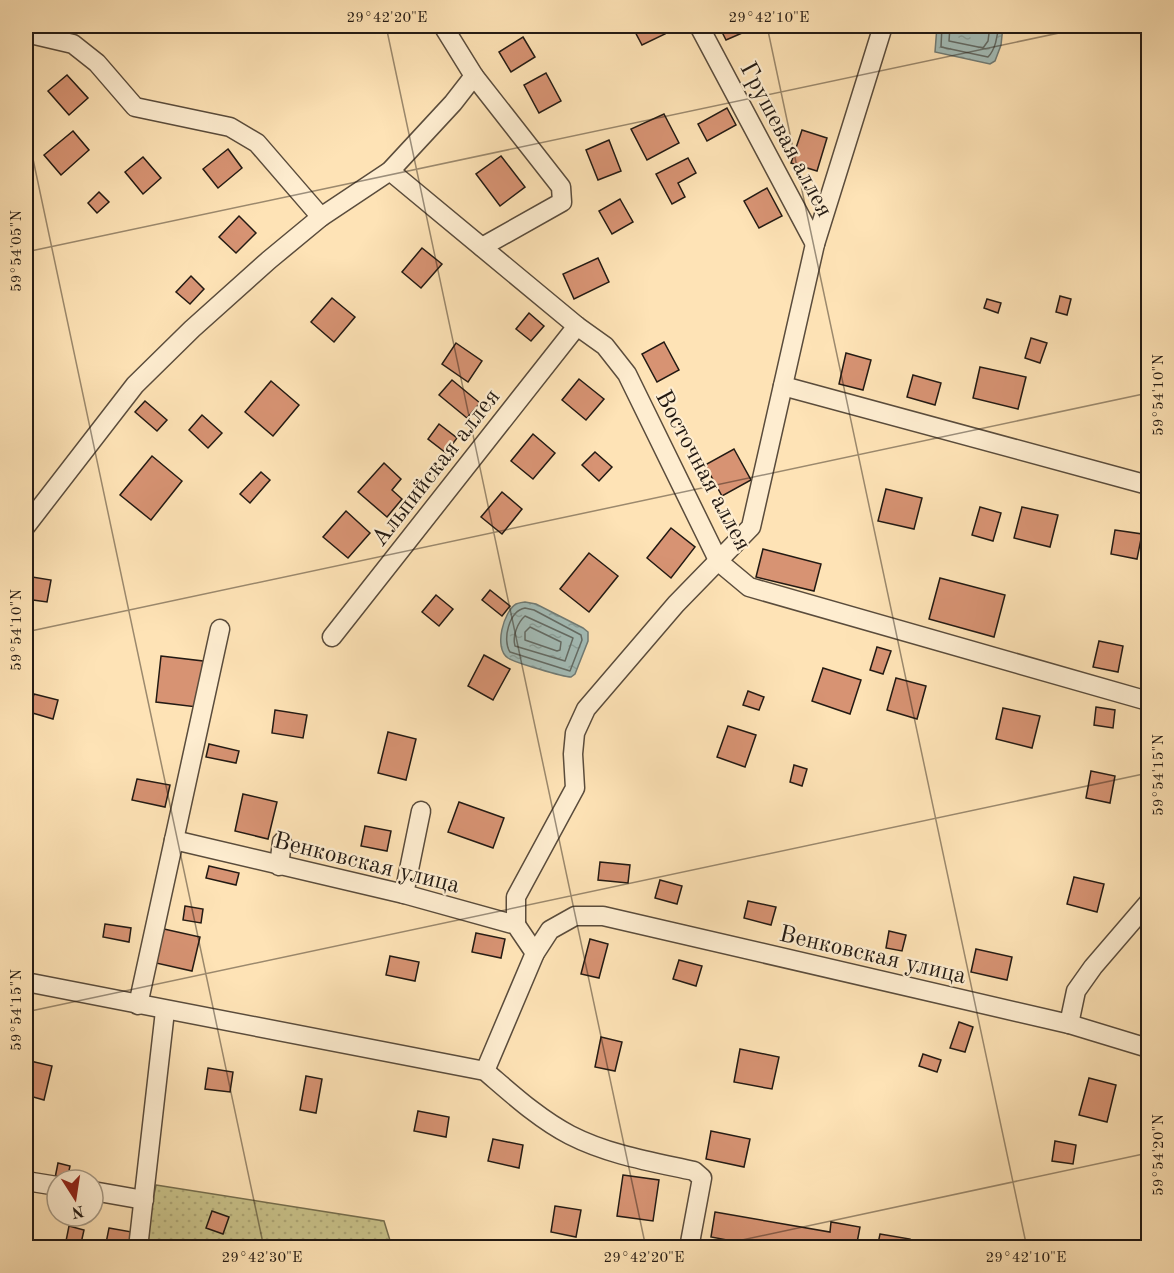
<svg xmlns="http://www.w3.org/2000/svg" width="1174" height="1273" font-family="'Old Standard TT',serif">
  <defs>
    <pattern id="grass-dots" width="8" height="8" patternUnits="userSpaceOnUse" patternTransform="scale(1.5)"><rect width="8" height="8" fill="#c8c189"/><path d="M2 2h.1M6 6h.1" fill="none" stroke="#aca575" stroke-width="1.8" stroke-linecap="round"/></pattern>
    <pattern id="water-ripples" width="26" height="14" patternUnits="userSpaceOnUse" patternTransform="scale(1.5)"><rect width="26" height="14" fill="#a3bcb7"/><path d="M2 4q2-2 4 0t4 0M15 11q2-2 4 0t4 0" fill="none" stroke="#8ca19c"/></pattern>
  </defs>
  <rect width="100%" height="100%" fill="#fee3b6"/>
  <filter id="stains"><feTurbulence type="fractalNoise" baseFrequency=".00333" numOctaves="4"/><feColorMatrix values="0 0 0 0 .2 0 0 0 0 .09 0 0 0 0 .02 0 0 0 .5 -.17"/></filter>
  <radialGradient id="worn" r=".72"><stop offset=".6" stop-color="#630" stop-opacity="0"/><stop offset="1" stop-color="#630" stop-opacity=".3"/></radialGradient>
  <path fill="url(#grass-dots)" stroke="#766e4e" stroke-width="1.5" d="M156,1185L384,1221L392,1247L143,1248Z"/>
  <g fill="url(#water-ripples)" stroke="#707b75" stroke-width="1.5">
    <path d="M937,26H1003L1001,45L995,61L990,64L935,52Z"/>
    <path d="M525,602L536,604L583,628L588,632V641L575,674L571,677C563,677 514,662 508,658C493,648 504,611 516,604C518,603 524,602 525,602Z"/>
  </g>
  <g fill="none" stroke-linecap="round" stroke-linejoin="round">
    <g stroke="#636b65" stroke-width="1.5">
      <path d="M942,26L941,47L988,57C995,50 998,36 998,26"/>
      <path d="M950,26L949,41L983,48L988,41L990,26"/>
      <path d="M525,608L534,610L581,635L582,640L570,671L510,652C502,640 509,611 525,608Z"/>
      <path d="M525,616L573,638L565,661L515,646C512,636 518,622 525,616Z"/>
      <path d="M530,627L561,642L560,650L557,651L525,640V632Z"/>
    </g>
  </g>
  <g fill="#d79373" stroke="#231a13" stroke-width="1.5">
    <path d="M632,26H661L665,34L642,45Z"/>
    <path d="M719,26H748L749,30L726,40Z"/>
    <path d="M523,37L535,57L511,72L499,52Z"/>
    <path d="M546,73L561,101L539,113L524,85Z"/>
    <path d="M67,75L88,98L69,115L48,91Z"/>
    <path d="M727,108L736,125L707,141L698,124Z"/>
    <path d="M664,114L679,143L647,160L631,129Z"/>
    <path d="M802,130L827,138L817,171L791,163Z"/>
    <path d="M73,131L89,150L61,175L44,155Z"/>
    <path d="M609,140L621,171L598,180L586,150Z"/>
    <path d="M228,149L242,168L218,188L203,169Z"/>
    <path d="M501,156L525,187L500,206L476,174Z"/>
    <path d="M143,157L161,178L143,194L125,172Z"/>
    <path d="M688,158L696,173L678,183L685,197L672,204L656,174Z"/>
    <path d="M767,188L782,216L759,228L744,201Z"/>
    <path d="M99,192L109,202L97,213L88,203Z"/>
    <path d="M620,199L633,222L612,234L599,211Z"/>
    <path d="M239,216L256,233L236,253L219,237Z"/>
    <path d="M422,248L442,264L421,288L402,272Z"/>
    <path d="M598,258L609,282L574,299L563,274Z"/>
    <path d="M191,276L204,289L190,304L176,292Z"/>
    <path d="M1060,296L1071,299L1067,315L1056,312Z"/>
    <path d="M332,298L355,317L334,342L311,322Z"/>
    <path d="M987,299L1001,303L998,313L984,308Z"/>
    <path d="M529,313L544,326L531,341L516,329Z"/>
    <path d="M1031,338L1047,343L1040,363L1025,358Z"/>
    <path d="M664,342L679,370L657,382L642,354Z"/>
    <path d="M456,343L482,361L468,382L442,364Z"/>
    <path d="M846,353L871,360L863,390L839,384Z"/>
    <path d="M980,367L1026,377L1018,409L973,398Z"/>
    <path d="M913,375L941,383L935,405L907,397Z"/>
    <path d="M579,379L604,399L586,420L562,400Z"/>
    <path d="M452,380L480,403L467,418L439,395Z"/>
    <path d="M271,381L299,405L273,436L245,412Z"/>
    <path d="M145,401L167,420L157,431L135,412Z"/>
    <path d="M202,415L222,433L208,448L189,430Z"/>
    <path d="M439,424L457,438L446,453L428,439Z"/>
    <path d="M533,434L555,453L533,479L511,461Z"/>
    <path d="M734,449L751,480L722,496L705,465Z"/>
    <path d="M595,452L612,467L599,481L582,465Z"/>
    <path d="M152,456L182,481L151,520L120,495Z"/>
    <path d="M384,463L401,479L392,490L402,499L387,517L358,492Z"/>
    <path d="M261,472L270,480L250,503L240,494Z"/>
    <path d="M886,489L922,498L914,529L878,521Z"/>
    <path d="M502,492L522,509L502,534L481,517Z"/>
    <path d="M980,507L1001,513L993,541L972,535Z"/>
    <path d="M1022,507L1058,515L1050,547L1014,538Z"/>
    <path d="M346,511L370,533L348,558L323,537Z"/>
    <path d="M671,528L695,547L671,578L647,558Z"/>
    <path d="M1115,530L1142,534L1137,559L1111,554Z"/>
    <path d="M763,549L821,564L814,591L756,577Z"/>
    <path d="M589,553L618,576L589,612L560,589Z"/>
    <path d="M26,576L51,580L47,602L26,599Z"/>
    <path d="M940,578L1005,595L994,637L929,619Z"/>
    <path d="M490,590L510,606L502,616L482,600Z"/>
    <path d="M436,595L453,609L439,626L422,612Z"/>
    <path d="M1099,641L1123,646L1118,672L1093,667Z"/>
    <path d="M877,647L891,651L883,674L870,670Z"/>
    <path d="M484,655L510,669L493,700L468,686Z"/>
    <path d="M161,656L203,661L197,707L156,702Z"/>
    <path d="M823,668L861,680L850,714L812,701Z"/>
    <path d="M896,678L926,686L917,719L887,710Z"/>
    <path d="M748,691L764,697L759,710L743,705Z"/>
    <path d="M34,694L58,700L53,719L29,712Z"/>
    <path d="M1096,707L1115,710L1113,728L1094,725Z"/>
    <path d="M1003,708L1040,716L1032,748L996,739Z"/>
    <path d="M275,710L307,715L303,738L272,733Z"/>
    <path d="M728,726L756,735L745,767L717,757Z"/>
    <path d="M388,732L416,739L406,780L378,773Z"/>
    <path d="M209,744L239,751L236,763L206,757Z"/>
    <path d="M794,765L807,769L802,786L790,782Z"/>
    <path d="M1091,771L1115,776L1110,803L1086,798Z"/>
    <path d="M137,779L170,785L165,807L132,800Z"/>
    <path d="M243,794L277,802L268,839L235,831Z"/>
    <path d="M459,802L504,818L493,848L448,832Z"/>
    <path d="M365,826L391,831L387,851L361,846Z"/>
    <path d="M600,862L630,865L628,883L598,880Z"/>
    <path d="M209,866L239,873L236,885L206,878Z"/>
    <path d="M1074,877L1104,884L1097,912L1067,904Z"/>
    <path d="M660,880L682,886L677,904L655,898Z"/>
    <path d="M748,901L776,907L771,925L744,918Z"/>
    <path d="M185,906L203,909L201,923L183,920Z"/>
    <path d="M105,924L131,928L129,942L103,937Z"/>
    <path d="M164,929L200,937L192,971L156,963Z"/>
    <path d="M889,931L906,935L902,951L886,948Z"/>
    <path d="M476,933L505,939L501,958L472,952Z"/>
    <path d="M590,939L608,944L599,978L581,974Z"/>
    <path d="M976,949L1012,957L1007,980L971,972Z"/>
    <path d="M390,956L419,962L415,981L386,975Z"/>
    <path d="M679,960L702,966L696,986L673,979Z"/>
    <path d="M959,1022L973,1027L965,1052L950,1048Z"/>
    <path d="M601,1037L622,1042L615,1071L595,1067Z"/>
    <path d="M740,1049L779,1057L772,1089L734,1082Z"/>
    <path d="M923,1054L941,1060L937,1072L919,1066Z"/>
    <path d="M26,1060L52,1066L44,1100L26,1095Z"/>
    <path d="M208,1068L233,1072L230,1092L205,1089Z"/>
    <path d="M306,1076L322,1079L316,1113L300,1110Z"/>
    <path d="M1089,1078L1116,1085L1107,1122L1079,1115Z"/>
    <path d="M418,1111L449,1117L446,1137L414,1131Z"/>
    <path d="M711,1131L750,1139L744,1167L706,1159Z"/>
    <path d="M493,1139L523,1145L519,1168L488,1161Z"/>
    <path d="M1055,1141L1076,1145L1073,1164L1052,1161Z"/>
    <path d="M58,1163L70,1166L67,1180L55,1178Z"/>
    <path d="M623,1175L659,1180L653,1221L617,1216Z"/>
    <path d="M555,1206L581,1210L576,1237L551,1232Z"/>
    <path d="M212,1211L229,1217L223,1234L206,1228Z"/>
    <path d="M715,1212L830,1232L831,1222L860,1227L856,1248H769L711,1237Z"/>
    <path d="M69,1226L84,1230L80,1248L65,1246Z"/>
    <path d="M109,1228L132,1232L129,1248H105Z"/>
    <path d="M880,1234L910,1239L909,1248H877Z"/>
  </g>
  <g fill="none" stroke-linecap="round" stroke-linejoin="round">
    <defs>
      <g id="minor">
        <path d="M699,26L815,244"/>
        <path d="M26,33L73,44L97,63L135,107L230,127L257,143L321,217"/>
        <path d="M474,76L561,187L562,202L482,247"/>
        <path d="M390,171L577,326L605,346L627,374L719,562L749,587L1148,701"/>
        <path d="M783,386L1148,485"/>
        <path d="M26,526L135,385L192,329L269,260L321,217L390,171L453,103L474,76L443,26"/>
        <path d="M332,637L577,326"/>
        <path d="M174,840L404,894L516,925L535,953"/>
        <path d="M279,866L282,842"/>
        <path d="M404,894L421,811"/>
        <path d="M516,925V897L575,788L573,754L575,733L586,709L676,604L751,527L815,244L883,26"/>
        <path d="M26,982L485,1071C512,1094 539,1119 570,1135C609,1155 653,1162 694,1171L702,1178L689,1248"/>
        <path d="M138,1005L220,629"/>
        <path d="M1069,1024L1148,1048"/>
        <path d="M485,1071L535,953L550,930L575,916H603L1069,1024L1076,991L1093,967L1148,903"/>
        <path d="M26,1181L57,1186"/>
        <path d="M93,1191L144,1200"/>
        <path d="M138,1248L165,1011"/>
      </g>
    </defs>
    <use href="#minor" stroke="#5a4c3c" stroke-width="21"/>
    <use href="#minor" stroke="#feedd0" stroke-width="18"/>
  </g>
  <path fill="none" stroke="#231a13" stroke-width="1.5" stroke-opacity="0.45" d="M386,26L646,1248M767,26L1027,1248M26,126L264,1248M26,252L1092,26M26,632L1148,393M26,1012L1148,773M705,1248L1148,1153"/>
  <g text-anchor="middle" stroke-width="4.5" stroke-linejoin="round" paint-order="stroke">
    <g font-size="24" fill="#231a13" stroke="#feedd0">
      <text transform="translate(787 139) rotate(62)" y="8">Грушевая аллея</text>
      <text transform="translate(435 467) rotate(-52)" y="8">Альпийская аллея</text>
      <text transform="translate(704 470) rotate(62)" y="8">Восточная аллея</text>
      <text transform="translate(367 862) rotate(14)" y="8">Венковская улица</text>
      <text transform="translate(873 954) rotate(13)" y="8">Венковская улица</text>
    </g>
  </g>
  <rect width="1174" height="1273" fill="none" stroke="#fee3b6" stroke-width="66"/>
  <g transform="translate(75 1198) rotate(168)"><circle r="28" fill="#feedd0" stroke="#a69984" stroke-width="1.5"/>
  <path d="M0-4.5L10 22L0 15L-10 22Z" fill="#8f2418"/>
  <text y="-9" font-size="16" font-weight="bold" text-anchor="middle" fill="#231a13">N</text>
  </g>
  <rect x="33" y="33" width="1108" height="1207" fill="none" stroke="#231a13" stroke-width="2"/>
  <g font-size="15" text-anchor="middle" fill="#231a13">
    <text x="387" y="22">29°42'20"E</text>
    <text x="769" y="22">29°42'10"E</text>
    <text transform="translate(16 251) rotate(-90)" y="5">59°54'05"N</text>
    <text transform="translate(1158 395) rotate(-90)" y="5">59°54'10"N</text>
    <text transform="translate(16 630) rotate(-90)" y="5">59°54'10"N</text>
    <text transform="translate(1158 775) rotate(-90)" y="5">59°54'15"N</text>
    <text transform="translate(16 1010) rotate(-90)" y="5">59°54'15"N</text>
    <text transform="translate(1158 1155) rotate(-90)" y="5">59°54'20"N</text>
    <text x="262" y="1262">29°42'30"E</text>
    <text x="644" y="1262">29°42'20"E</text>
    <text x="1026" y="1262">29°42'10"E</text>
  </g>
  <rect width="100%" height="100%" filter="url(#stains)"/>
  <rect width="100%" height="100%" fill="url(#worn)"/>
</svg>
